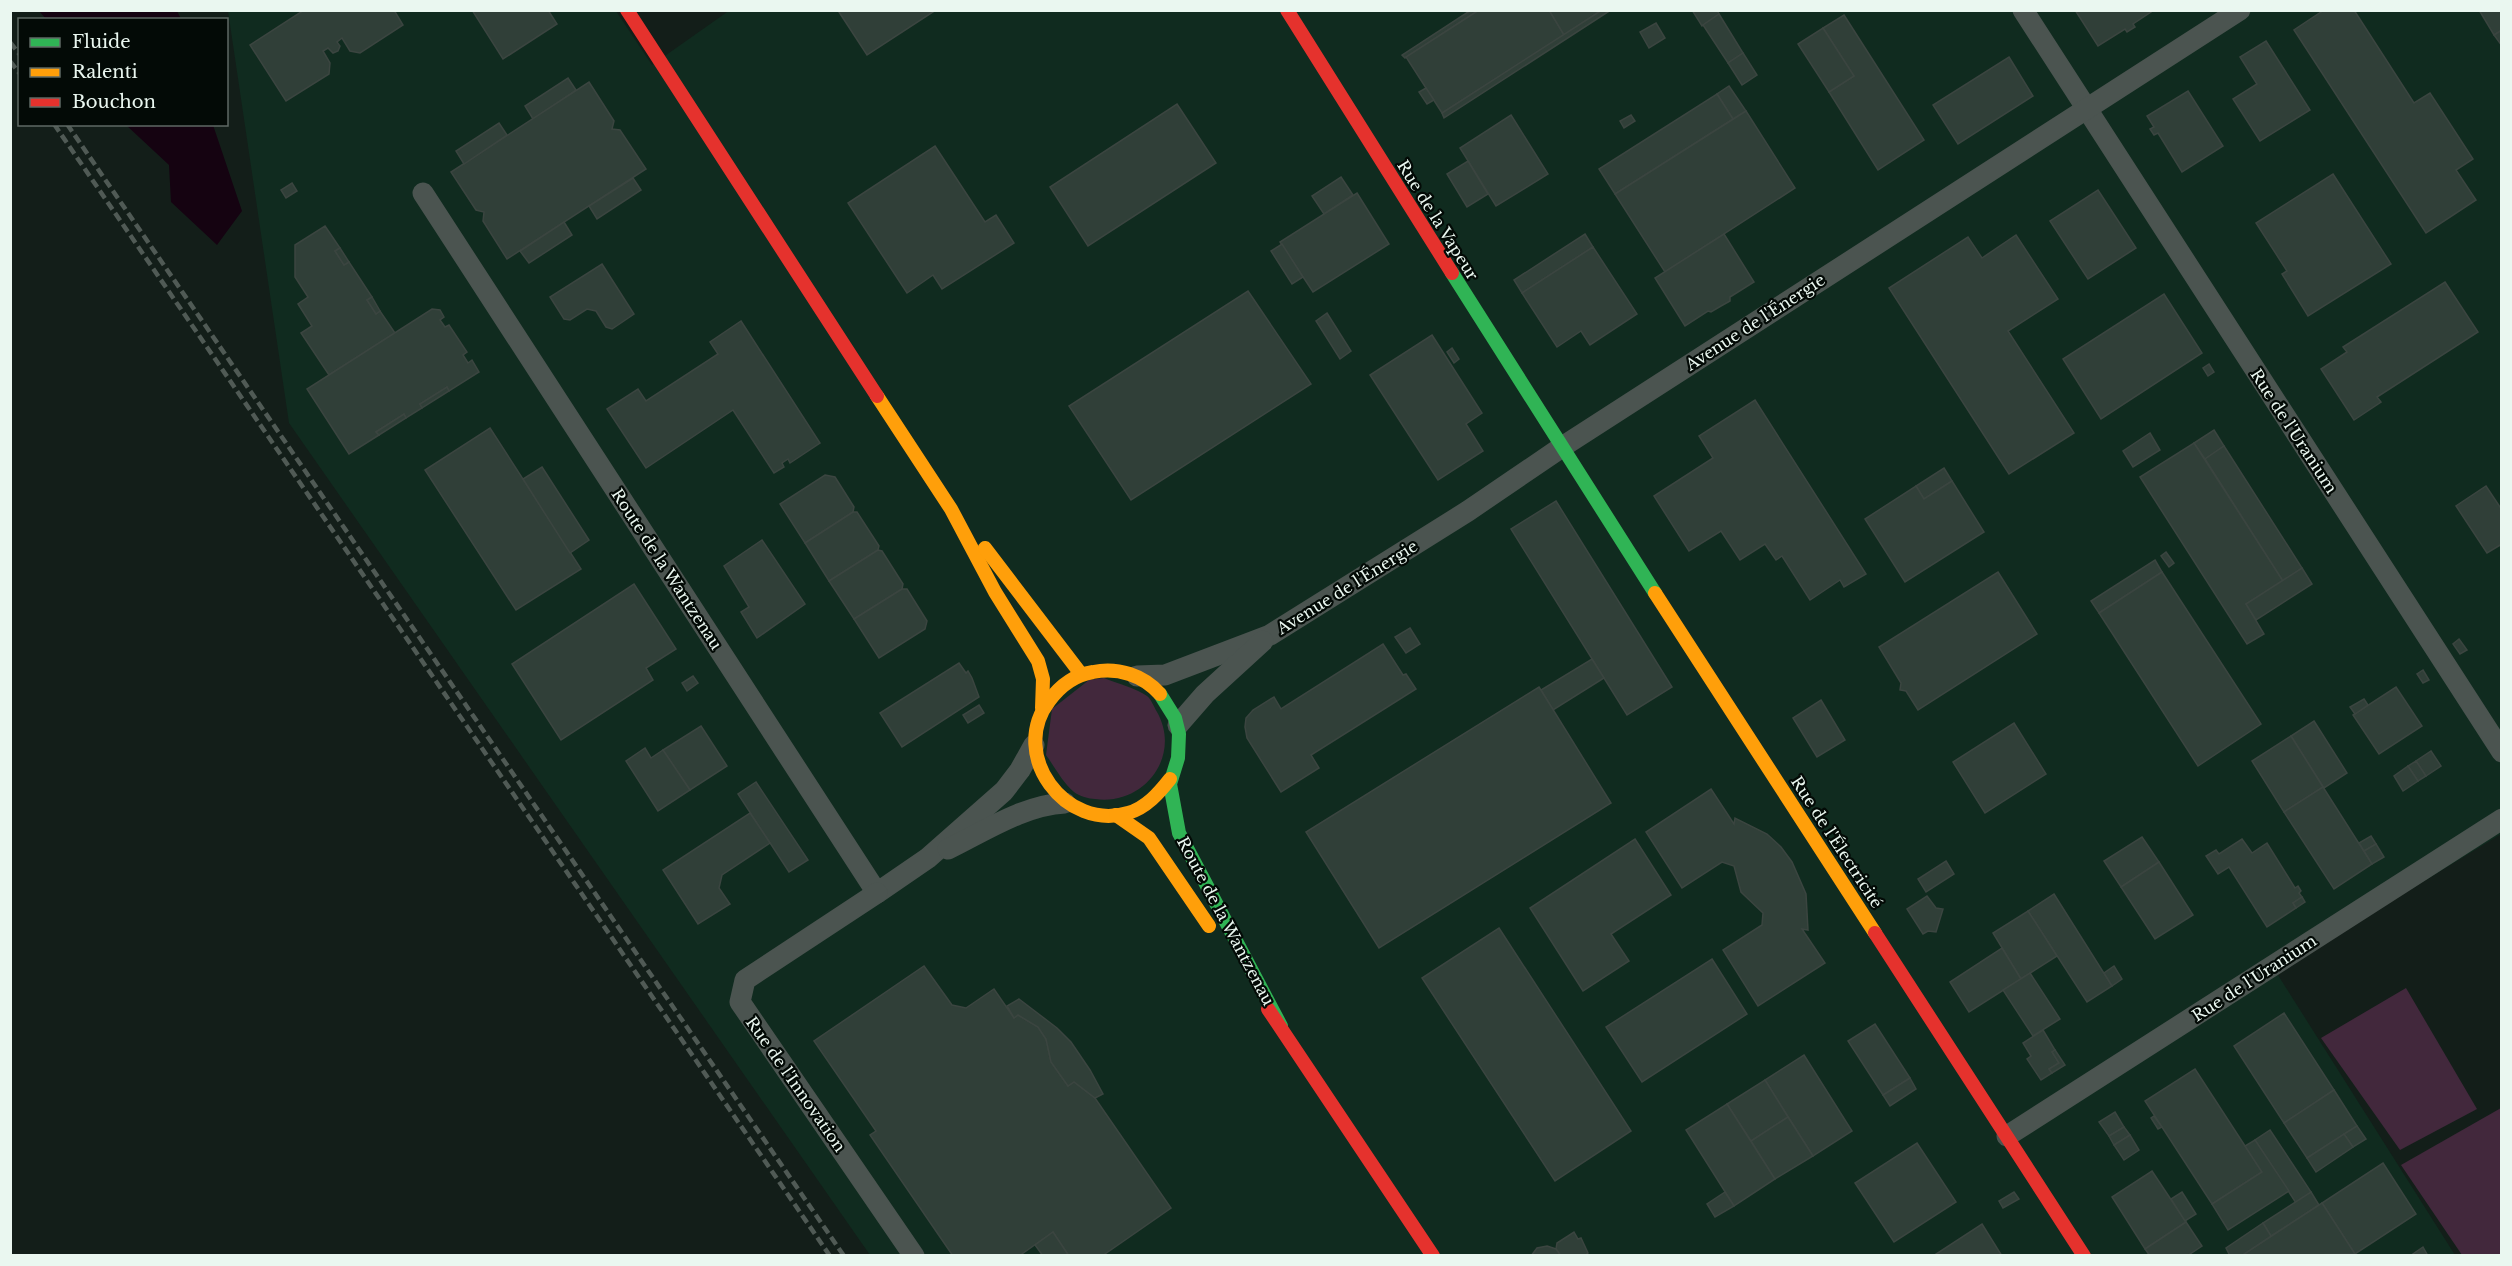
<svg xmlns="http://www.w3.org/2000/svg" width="2512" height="1266" font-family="'Libre Baskerville',serif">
  <rect width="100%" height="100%" fill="#131e19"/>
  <path fill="#102b1f" d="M730,10L2501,11V834L2276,972L2455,1255H870L289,423L228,11H616L652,65Z"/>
  <g fill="#42283c">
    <path d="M1104,678C1116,683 1138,689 1147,696C1151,699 1154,707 1157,712C1182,756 1144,806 1095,799C1089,799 1079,796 1074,792C1063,783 1054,766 1046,755L1052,709L1089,680Z"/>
    <path d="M2406,988L2477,1109L2400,1150L2321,1038Z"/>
    <path d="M2501,1108V1255H2462L2401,1165Z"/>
  </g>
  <g fill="#150311">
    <path d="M39,11H177L181,19H46Z"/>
    <path d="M126,125H213L242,211L217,245L171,202L169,165Z"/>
  </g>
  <g fill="#303f38" stroke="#3b4540" stroke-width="1.5">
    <path d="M304,10H394L403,25L360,53L350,51L342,38L337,42L340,46L338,51L333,53L328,48L323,51L330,63L329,74L286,101L250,45Z"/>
    <path d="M472,10H548L557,24L503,59Z"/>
    <path d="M841,10H936L867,55L839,12Z"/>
    <path d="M1471,10H1479L1405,58L1402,55Z"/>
    <path d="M1479,10H1549L1564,35L1442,113L1406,57Z"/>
    <path d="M1549,10H1602L1564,35Z"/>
    <path d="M1602,10H1611L1444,118L1442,113Z"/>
    <path d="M1692,10H1717L1719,14L1702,26Z"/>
    <path d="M2075,10H2154L2133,24L2135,27L2127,32L2125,29L2098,46Z"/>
    <path d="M2324,10H2354L2414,103L2430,93L2473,159L2456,170L2476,200L2426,233L2294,30Z"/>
    <path d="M2479,10H2502V30L2494,35Z"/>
    <path d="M1719,14L1743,53L1728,63L1703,25Z"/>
    <path d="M1844,15L1924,140L1878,170L1829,92L1854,76L1823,28Z"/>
    <path d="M1656,23L1665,38L1649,48L1640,32Z"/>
    <path d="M1823,28L1854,76L1829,92L1798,44Z"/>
    <path d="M2502,30V46L2494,35Z"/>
    <path d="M2266,41L2310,110L2260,141L2233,99L2257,84L2240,57Z"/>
    <path d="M1743,53L1757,75L1742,85L1728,63Z"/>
    <path d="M2009,57L2033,96L1958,144L1933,105Z"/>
    <path d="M568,78L576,90L533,119L525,106Z"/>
    <path d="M589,82L614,121L612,129L620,130L646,169L507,259L483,221L484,212L476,210L451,172Z"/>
    <path d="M1729,86L1746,111L1733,119L1717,94Z"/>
    <path d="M1426,88L1434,100L1427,104L1419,92Z"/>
    <path d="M2188,91L2223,146L2182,172L2158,133L2154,135L2150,129L2154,127L2147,116Z"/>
    <path d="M1717,94L1733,119L1615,194L1599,169Z"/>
    <path d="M1177,104L1216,163L1088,246L1050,187Z"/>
    <path d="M1746,111L1795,188L1665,272L1615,194Z"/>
    <path d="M1511,115L1548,174L1496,206L1460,148Z"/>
    <path d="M1631,115L1635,121L1624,128L1620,121Z"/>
    <path d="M499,123L507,135L464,164L456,151Z"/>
    <path d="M935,146L985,222L996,215L1014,243L942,289L933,275L907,293L848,203Z"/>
    <path d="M1468,161L1488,194L1467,207L1447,174Z"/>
    <path d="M2333,174L2391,264L2308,316L2282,274L2287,271L2256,223Z"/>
    <path d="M1341,177L1353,195L1324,214L1312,196Z"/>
    <path d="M633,178L641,190L597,219L589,206Z"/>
    <path d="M292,183L297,191L286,198L281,190Z"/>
    <path d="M2098,190L2136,248L2088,279L2050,221Z"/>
    <path d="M1357,193L1389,244L1313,292L1280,242Z"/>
    <path d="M564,222L572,235L529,263L520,251Z"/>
    <path d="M325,226L340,248L335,251L344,265L349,262L372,297L367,300L376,314L380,311L395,333L329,375L301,333L312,326L298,304L308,297L295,277V245Z"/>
    <path d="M1585,234L1593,247L1522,293L1514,280Z"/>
    <path d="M1724,234L1754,282L1730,297V301L1721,306L1711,312L1708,311L1685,326L1655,278Z"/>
    <path d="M2016,235L2058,299L2008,331L2074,433L2009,474L1889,288L1968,237L1982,258Z"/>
    <path d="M1282,244L1303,277L1292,284L1271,251Z"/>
    <path d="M1593,247L1637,314L1590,345L1581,331L1557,347L1522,293Z"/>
    <path d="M340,248L349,262L344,265L335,251Z"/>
    <path d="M602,264L634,314L612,329L606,327L596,311L587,309L570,320L564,319L550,297Z"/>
    <path d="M2445,282L2478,332L2377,397L2381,402L2354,420L2321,369L2347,352L2343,347Z"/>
    <path d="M1248,291L1311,384L1131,500L1069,406Z"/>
    <path d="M2164,294L2202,353L2101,419L2063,359Z"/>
    <path d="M372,297L380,311L376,314L367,300Z"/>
    <path d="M432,309L440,310L444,317L440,320L445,327L449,325L467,352L463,355L468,363L472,360L479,372L449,391L447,387L420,404L422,408L406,418L404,414L376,432L379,435L349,454L307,389Z"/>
    <path d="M1327,313L1351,351L1340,359L1316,321Z"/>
    <path d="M741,321L820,443L790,463L788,459L782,463L784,467L774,473L733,410L646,468L607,409L638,389L646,401L718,354L710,342Z"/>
    <path d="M1432,335L1482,413L1466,424L1483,451L1438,480L1370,375Z"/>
    <path d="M1452,348L1459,359L1454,363L1447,352Z"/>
    <path d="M2209,364L2214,372L2208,376L2203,368Z"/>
    <path d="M447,387L449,391L422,408L420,404Z"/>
    <path d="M1755,400L1866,574L1844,587L1840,580L1810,600L1782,556L1776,560L1765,544L1740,560L1721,531L1689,551L1654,496L1713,458L1699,436Z"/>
    <path d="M404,414L406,418L379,435L376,432Z"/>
    <path d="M490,428L581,569L516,610L425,470Z"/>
    <path d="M2214,430L2224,446L2205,459L2194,443Z"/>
    <path d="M2150,433L2160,450L2133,467L2123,451Z"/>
    <path d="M2194,443L2283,581L2246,604L2264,634L2247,644L2140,477Z"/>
    <path d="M2224,446L2302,568L2283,581L2205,459Z"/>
    <path d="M542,467L589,540L570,553L523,479Z"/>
    <path d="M1944,468L1952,481L1924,499L1916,486Z"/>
    <path d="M825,475L835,477L854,507L853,512L805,543L780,504Z"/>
    <path d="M1952,481L1984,532L1905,582L1865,519L1916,486L1924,499Z"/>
    <path d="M2486,486L2502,510V544L2487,553L2456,506Z"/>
    <path d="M1556,501L1672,687L1627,715L1511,529Z"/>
    <path d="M853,512H857L879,546L878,550L829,581L805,543Z"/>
    <path d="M762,540L805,604L757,638L741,612L749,607L724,566Z"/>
    <path d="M878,550L882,551L903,584L902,589L854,619L829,581Z"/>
    <path d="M2166,552L2174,563L2169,567L2161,556Z"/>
    <path d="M2155,560L2162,572L2099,613L2091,601Z"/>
    <path d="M2302,568L2312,584L2256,620L2246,604Z"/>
    <path d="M1998,572L2037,634L1918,710L1906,691L1900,690L1901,683L1879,647Z"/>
    <path d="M2162,572L2261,724L2198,766L2099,613Z"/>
    <path d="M634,584L676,649L646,668L653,680L561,740L512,664Z"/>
    <path d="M902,589H907L927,621L925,629L879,658L854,619Z"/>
    <path d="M1410,628L1420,644L1406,653L1395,637Z"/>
    <path d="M2459,639L2467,650L2460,654L2453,644Z"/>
    <path d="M1383,644L1403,675L1406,674L1416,689L1311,755L1319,768L1281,792L1247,738L1245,727L1246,718L1253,710L1274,697L1281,709Z"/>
    <path d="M1592,659L1604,678L1553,710L1541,690Z"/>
    <path d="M959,663L966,673L968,671L972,678L979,697L902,747L880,713Z"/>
    <path d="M2423,670L2429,680L2423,683L2417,674Z"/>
    <path d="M693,676L698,683L687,691L682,683Z"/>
    <path d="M1539,687L1611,803L1379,948L1306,832Z"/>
    <path d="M2396,687L2422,726L2379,754L2353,715Z"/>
    <path d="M2364,699L2368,705L2355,714L2350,707Z"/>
    <path d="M1821,700L1845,740L1817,757L1793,718Z"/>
    <path d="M979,705L984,713L968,723L963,715Z"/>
    <path d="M2314,721L2347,773L2324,788L2291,736Z"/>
    <path d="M2014,723L2046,774L1985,813L1953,762Z"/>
    <path d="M701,726L727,766L690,790L663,750Z"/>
    <path d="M2291,736L2323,787L2284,812L2252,761Z"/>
    <path d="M645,748L651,758L663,750L690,790L658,811L626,761Z"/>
    <path d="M2431,751L2441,766L2426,776L2416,761Z"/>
    <path d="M2416,761L2426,776L2418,781L2408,766Z"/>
    <path d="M2408,766L2418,781L2403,791L2394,776Z"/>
    <path d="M756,782L808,860L789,872L738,794Z"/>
    <path d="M2323,787L2372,864L2334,889L2284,812Z"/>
    <path d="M1711,789L1734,824L1735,818L1767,834L1781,847L1792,862L1806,894L1808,930L1802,929L1825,963L1758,1006L1723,950L1762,925L1763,913L1741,892L1734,866L1722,862L1682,888L1646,832Z"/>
    <path d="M750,813L770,843L722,875L719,888L730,904L698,924L663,870Z"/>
    <path d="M2371,836L2376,844L2364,851L2359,843Z"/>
    <path d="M2142,837L2159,862L2121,887L2104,861Z"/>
    <path d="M1635,839L1671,895L1611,934L1629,961L1583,991L1530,908Z"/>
    <path d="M2242,839L2252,853L2267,843L2295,888L2298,886L2301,891L2299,893L2302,897L2293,903L2296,908L2267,927L2229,867L2218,874L2206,856L2216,850L2219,854Z"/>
    <path d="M2376,844L2384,857L2372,864L2364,851Z"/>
    <path d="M1946,861L1954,874L1926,892L1918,879Z"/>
    <path d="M2159,862L2193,915L2155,939L2121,887Z"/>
    <path d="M2054,894L2112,986L2087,1002L2028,911Z"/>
    <path d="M1927,896L1936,908L1943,909L1936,932L1928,931L1923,934L1907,909Z"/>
    <path d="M2302,897L2305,902L2296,908L2293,903Z"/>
    <path d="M2028,911L2057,956L2021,979L1993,933Z"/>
    <path d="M1499,928L1631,1131L1555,1181L1422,978Z"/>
    <path d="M2002,948L2021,979L1969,1012L1950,982Z"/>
    <path d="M1712,959L1747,1014L1642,1082L1606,1027Z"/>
    <path d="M924,966L952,1005L966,1008L994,989L1014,1018L1018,1015L1038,1027L1046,1039L1051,1062L1068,1086L1074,1082L1095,1098L1171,1208L1102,1256H1069L1053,1232L1019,1256H953L870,1135L876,1131L814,1041Z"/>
    <path d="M2114,966L2122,979L2112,986L2104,973Z"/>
    <path d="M2030,973L2060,1019L2033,1036L2003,990Z"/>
    <path d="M1019,999L1057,1028L1071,1042L1090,1070L1103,1094L1095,1098L1074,1082L1068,1086L1051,1062L1046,1039L1038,1027L1018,1015L1014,1018L1007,1006Z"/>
    <path d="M2284,1013L2334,1090L2284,1123L2234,1046Z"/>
    <path d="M1875,1024L1910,1078L1883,1095L1848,1041Z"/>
    <path d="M2043,1030L2055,1050L2052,1052L2059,1063L2049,1069L2052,1073L2041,1080L2027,1059L2031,1056L2023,1043Z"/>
    <path d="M2055,1050L2065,1065L2052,1073L2049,1069L2059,1063L2052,1052Z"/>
    <path d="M1804,1055L1852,1131L1813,1156L1765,1080Z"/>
    <path d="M2195,1069L2262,1172L2212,1204L2145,1101Z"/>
    <path d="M1910,1078L1916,1089L1890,1106L1883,1095Z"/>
    <path d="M1765,1080L1788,1117L1751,1141L1727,1104Z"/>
    <path d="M2334,1090L2357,1126L2307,1158L2284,1123Z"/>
    <path d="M1727,1104L1775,1179L1734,1206L1686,1130Z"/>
    <path d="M2115,1112L2124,1127L2109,1136L2099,1122Z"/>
    <path d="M2154,1116L2162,1127L2158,1129L2151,1118Z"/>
    <path d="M1788,1117L1813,1156L1775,1179L1751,1141Z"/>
    <path d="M2357,1126L2366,1139L2353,1147L2344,1134Z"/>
    <path d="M2124,1127L2130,1135L2114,1145L2109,1136Z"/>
    <path d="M2270,1130L2311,1192L2296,1203L2255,1140Z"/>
    <path d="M2344,1134L2353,1147L2316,1172L2307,1158Z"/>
    <path d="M2130,1135L2139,1150L2124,1160L2114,1145Z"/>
    <path d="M2255,1140L2289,1191L2228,1230L2212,1204L2262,1172L2245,1146Z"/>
    <path d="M1917,1143L1956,1202L1894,1242L1855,1183Z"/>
    <path d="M2383,1163L2416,1214L2355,1254L2322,1203Z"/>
    <path d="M2152,1171L2186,1222L2145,1249L2112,1197Z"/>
    <path d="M1725,1192L1734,1206L1715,1217L1707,1204Z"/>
    <path d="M2014,1192L2019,1199L2003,1208L1999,1201Z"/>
    <path d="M2182,1192L2196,1214L2185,1221L2171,1199Z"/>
    <path d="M2311,1192L2319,1205L2271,1236L2263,1223Z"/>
    <path d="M2322,1203L2355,1254L2241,1256L2319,1205Z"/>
    <path d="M2186,1222L2202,1246L2187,1256H2150L2145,1249Z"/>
    <path d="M2263,1223L2271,1236L2241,1256H2230L2226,1248Z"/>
    <path d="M1982,1224L2002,1256H1933Z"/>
    <path d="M1053,1232L1069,1256H1043L1035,1245Z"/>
    <path d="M1574,1232L1578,1239L1581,1238L1588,1253L1584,1256H1561L1556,1249L1557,1243Z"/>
    <path d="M1547,1246L1556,1249L1561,1256H1531L1537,1248Z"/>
    <path d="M2423,1247L2428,1256H2410Z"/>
  </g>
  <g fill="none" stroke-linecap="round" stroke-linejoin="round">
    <g stroke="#4b5450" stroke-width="21">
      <path d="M2023,10L2502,752"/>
      <path d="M423,193L877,893L928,858L1004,791L1020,770L1034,745"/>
      <path d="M1137,676L1165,675L1270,635L1468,511L1562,447L2240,10"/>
      <path d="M1178,725L1205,694L1263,641"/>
      <path d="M948,849C985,831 1024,805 1065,803"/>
      <path d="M877,893L745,980L740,1002L914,1256"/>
      <path d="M2007,1136L2502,819"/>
    </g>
    <g stroke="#30b455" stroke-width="14">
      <path d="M1452,273L1655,593"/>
      <path d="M1160,694L1175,718L1179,734L1178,758L1170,784L1179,833L1281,1026"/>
    </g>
    <g stroke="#ff9f0a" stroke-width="14">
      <path d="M877,396L951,509L995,592L1038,661L1043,679L1042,708"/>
      <path d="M985,548L1081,674"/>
      <path d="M1655,593L1875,933"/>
      <path d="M1160,694C1143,675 1118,667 1093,672C1074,675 1060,686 1049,701C1008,755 1066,832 1128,813C1146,808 1159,793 1170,779"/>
      <path d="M1116,815L1149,838L1209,926"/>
    </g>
    <g stroke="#e5322d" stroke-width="14">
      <path d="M627,10L877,396"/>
      <path d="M1287,10L1452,273"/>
      <path d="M1875,933L2084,1256"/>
      <path d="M1268,1009L1433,1256"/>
    </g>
    <g stroke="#505a55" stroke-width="4.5" stroke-dasharray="9 4.5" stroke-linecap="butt">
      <path d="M10,42L20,55"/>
      <path d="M10,61L20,74"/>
      <path d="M54,124L830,1256"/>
      <path d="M67,124L844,1256"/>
    </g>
  </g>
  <g text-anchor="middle" stroke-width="4.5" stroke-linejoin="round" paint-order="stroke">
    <g font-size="16" fill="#eaf7f0" stroke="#030a06">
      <text transform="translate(1438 220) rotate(58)" y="6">Rue de la Vapeur</text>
      <text transform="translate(1755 322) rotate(-33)" y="6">Avenue de l'Énergie</text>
      <text transform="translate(2294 431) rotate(57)" y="6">Rue de l'Uranium</text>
      <text transform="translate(667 569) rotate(57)" y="6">Route de la Wantzenau</text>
      <text transform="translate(1347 587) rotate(-32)" y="6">Avenue de l'Énergie</text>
      <text transform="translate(1837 842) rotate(57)" y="6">Rue de l'Électricité</text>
      <text transform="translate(1226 921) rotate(62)" y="6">Route de la Wantzenau</text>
      <text transform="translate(2254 978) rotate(-33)" y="6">Rue de l'Uranium</text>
      <text transform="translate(796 1084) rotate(55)" y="6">Rue de l'Innovation</text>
    </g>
  </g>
  <rect width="2512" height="1266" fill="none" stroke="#eaf7f0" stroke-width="24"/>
  <rect x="18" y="18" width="210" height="108" fill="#030a06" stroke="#5f6964" stroke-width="1.5"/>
  <rect x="30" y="38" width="30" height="9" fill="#30b455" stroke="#5f6964" stroke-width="1.5"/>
  <text x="72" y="48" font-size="18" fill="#eaf7f0">Fluide</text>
  <rect x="30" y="68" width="30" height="9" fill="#ff9f0a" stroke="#5f6964" stroke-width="1.5"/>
  <text x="72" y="78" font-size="18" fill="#eaf7f0">Ralenti</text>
  <rect x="30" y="98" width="30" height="9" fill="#e5322d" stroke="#5f6964" stroke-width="1.5"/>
  <text x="72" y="108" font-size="18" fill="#eaf7f0">Bouchon</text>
</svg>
